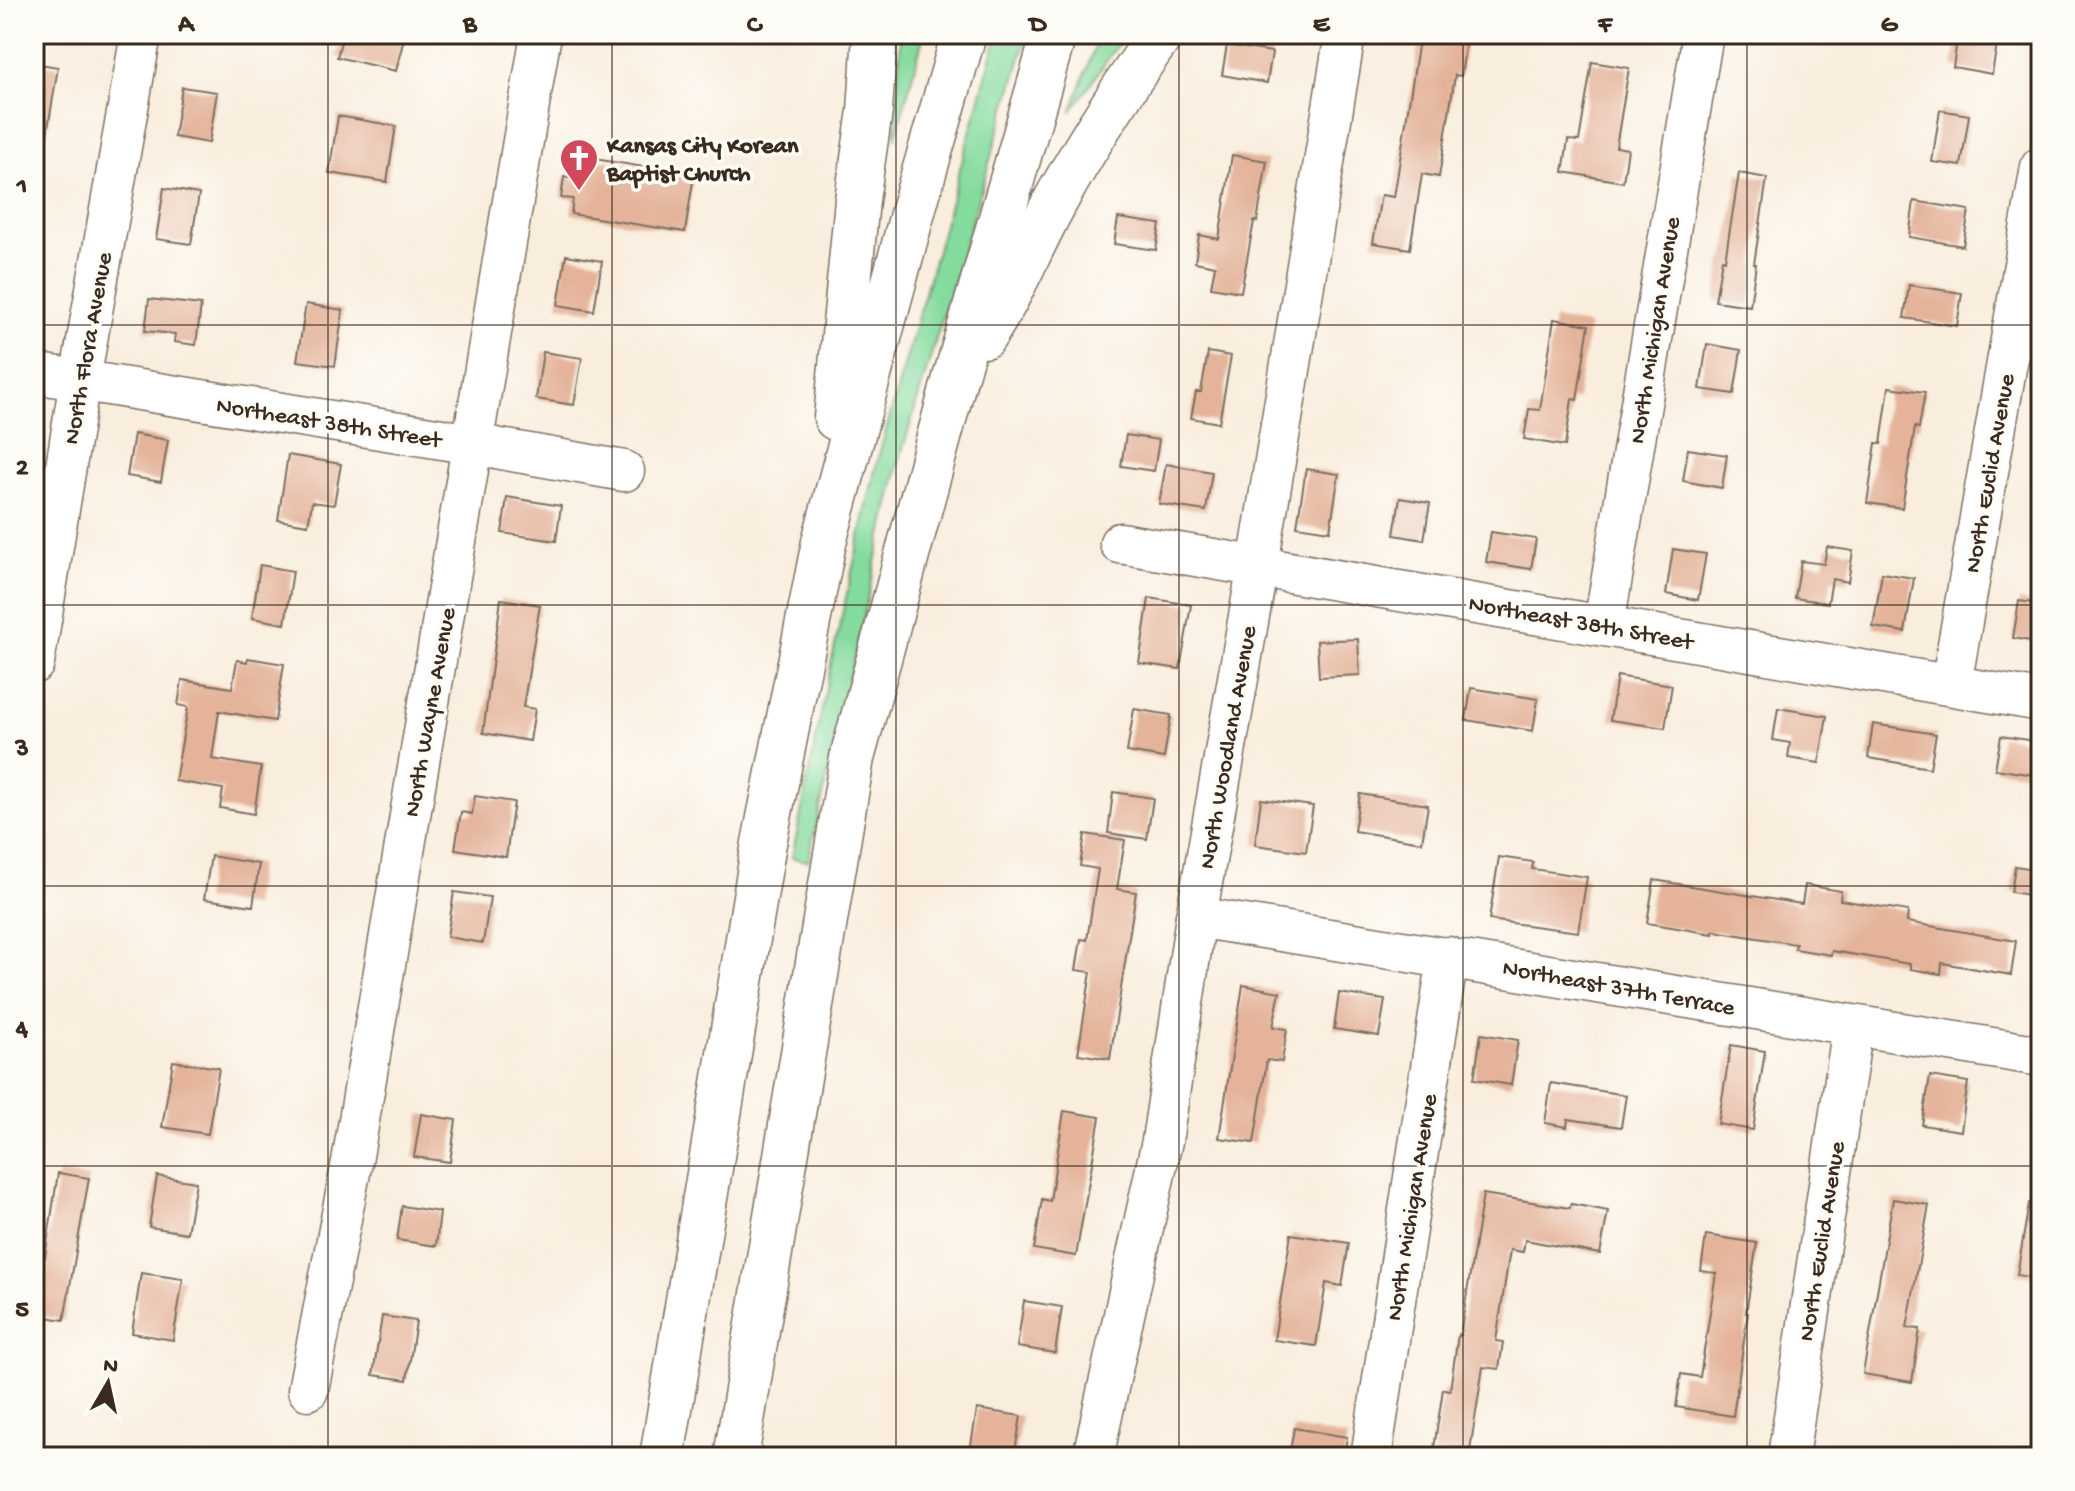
<svg xmlns="http://www.w3.org/2000/svg" width="2075" height="1491" font-family="'Gochi Hand',sans-serif">
  <rect width="100%" height="100%" fill="#fdfcf7"/>
  <filter id="ink" filterUnits="userSpaceOnUse"><feTurbulence type="fractalNoise" baseFrequency=".0125" numOctaves="2"/><feDisplacementMap in="SourceGraphic" scale="16" xChannelSelector="R" yChannelSelector="G"/><feConvolveMatrix kernelMatrix="1 2 1 2 8 2 1 2 1" color-interpolation-filters="sRGB"/></filter>
  <filter id="wash" filterUnits="userSpaceOnUse"><feTurbulence type="fractalNoise" baseFrequency=".006" numOctaves="4" result="noise"/><feDisplacementMap in="SourceGraphic" scale="32" xChannelSelector="R" yChannelSelector="G"/><feGaussianBlur stdDeviation="1.8" result="paint"/><feColorMatrix in="noise" values="0 0 0 0 0 0 0 0 0 0 0 0 0 0 0 0 0 1.4 0 .05"/><feComposite in="paint" operator="in"/></filter>
  <g filter="url(#wash)">
    <rect width="100%" height="100%" fill="#f9eede"/>
    <g fill="#84db9e" stroke="#60825e" stroke-width="2">
      <path d="M901,34H924L895,139Z"/>
      <path d="M998,34H1028L898,465L808,861L792,858L832,659L877,462Z"/>
      <path d="M1100,34H1125L1071,112Z"/>
    </g>
    <g id="blocks">
      <g fill="#e4b39a">
        <path d="M343,34H405L396,71L337,57Z"/>
        <path d="M1420,34H1467L1461,76L1455,75L1439,177L1422,174L1410,249L1373,243L1381,195L1394,197Z"/>
        <path d="M1958,34L1998,38L1992,74L1953,67Z"/>
        <path d="M1227,45L1272,52L1267,83L1222,75Z"/>
        <path d="M1592,62L1629,68L1616,147L1628,149L1623,182L1563,172L1568,140L1579,141Z"/>
        <path d="M34,63L58,67L46,140L34,139Z"/>
        <path d="M182,87L217,92L209,143L174,137Z"/>
        <path d="M1940,110L1969,115L1961,166L1932,162Z"/>
        <path d="M338,116L396,126L387,182L329,173Z"/>
        <path d="M1232,155L1267,161L1257,222L1254,221L1241,292L1211,287L1215,266L1195,262L1199,235L1219,239Z"/>
        <path d="M582,157L694,175L685,232L571,214L573,199L561,198L564,177L578,180Z"/>
        <path d="M1739,173L1767,178L1754,264H1756L1750,306L1715,301L1722,259L1725,260Z"/>
        <path d="M164,188L199,194L191,244L156,239Z"/>
        <path d="M1914,201L1969,210L1963,246L1909,237Z"/>
        <path d="M1118,218L1160,224L1156,250L1114,244Z"/>
        <path d="M566,255L602,261L594,311L558,305Z"/>
        <path d="M1909,285L1962,293L1957,326L1904,318Z"/>
        <path d="M149,299L201,305L196,345L174,342L175,334L145,331Z"/>
        <path d="M306,304L343,310L335,366L297,361Z"/>
        <path d="M1554,319L1589,325L1577,400L1572,399L1565,446L1524,439L1529,409L1540,410Z"/>
        <path d="M1707,344L1741,350L1734,394L1700,389Z"/>
        <path d="M543,352L582,358L574,405L536,399Z"/>
        <path d="M1208,352L1231,356L1219,423L1191,418L1196,392H1201Z"/>
        <path d="M1889,387L1925,392L1919,428L1915,427L1902,508L1867,503L1876,443L1881,444Z"/>
        <path d="M134,434L168,440L161,482L127,476Z"/>
        <path d="M1126,435L1159,440L1154,471L1121,466Z"/>
        <path d="M1688,449L1727,455L1722,488L1683,481Z"/>
        <path d="M288,455L341,464L334,505L312,502L308,525L278,520Z"/>
        <path d="M1166,464L1212,472L1206,511L1159,504Z"/>
        <path d="M1306,469L1339,474L1330,531L1297,526Z"/>
        <path d="M507,497L561,506L556,541L502,533Z"/>
        <path d="M1400,498L1430,503L1424,540L1394,535Z"/>
        <path d="M1491,532L1536,539L1531,569L1486,562Z"/>
        <path d="M1827,547L1853,551L1848,582L1832,579L1828,603L1795,598L1801,561L1824,564Z"/>
        <path d="M1673,549L1706,554L1698,600L1666,594Z"/>
        <path d="M260,565L293,571L285,624L252,618Z"/>
        <path d="M1882,573L1914,578L1905,632L1873,627Z"/>
        <path d="M1149,598L1191,605L1180,669L1139,663Z"/>
        <path d="M501,599L540,605L523,707L535,709L530,741L483,733Z"/>
        <path d="M2019,601L2041,604V643L2013,638Z"/>
        <path d="M1358,639L1360,675L1319,677L1317,641Z"/>
        <path d="M248,658L284,664L275,721L219,711L212,759L261,767L254,814L220,808L223,789L175,781L188,707L178,705L182,680L232,688L237,660L247,662Z"/>
        <path d="M1617,676L1672,685L1665,728L1610,720Z"/>
        <path d="M1471,688L1538,699L1533,731L1466,720Z"/>
        <path d="M1778,708L1827,716L1819,763L1788,758L1790,743L1773,740Z"/>
        <path d="M1134,709L1171,715L1164,758L1127,752Z"/>
        <path d="M1873,724L1936,734L1930,768L1868,758Z"/>
        <path d="M2001,736L2041,742V776L1995,769Z"/>
        <path d="M1113,792L1153,798L1147,839L1108,833Z"/>
        <path d="M1360,794L1428,805L1422,842L1354,831Z"/>
        <path d="M475,796L514,802L506,857L455,849L461,812L472,814Z"/>
        <path d="M1261,799L1313,806L1306,852L1255,845Z"/>
        <path d="M1085,834L1125,840L1117,889L1136,892L1110,1059L1078,1054L1091,972L1076,970L1081,939L1087,940L1098,869L1080,866Z"/>
        <path d="M211,856L259,864L253,906L204,899Z"/>
        <path d="M1499,857L1533,862L1532,869L1587,877L1578,932L1489,920Z"/>
        <path d="M2015,866L2041,870V897L2011,892Z"/>
        <path d="M1654,880L1802,904L1805,885L1841,891L1840,900L1908,911L1907,922L2016,941L2011,975L1942,963L1941,974L1910,969V964L1832,951L1831,955L1795,949L1796,944L1713,931V934L1647,923Z"/>
        <path d="M454,892L490,897L483,943L447,937Z"/>
        <path d="M1243,985L1280,992L1273,1027L1287,1029L1282,1062L1267,1060L1254,1143L1219,1138Z"/>
        <path d="M1339,993L1385,1000L1379,1036L1334,1029Z"/>
        <path d="M1481,1034L1518,1040L1511,1085L1474,1079Z"/>
        <path d="M1731,1045L1765,1051L1753,1130L1718,1124Z"/>
        <path d="M173,1061L219,1068L208,1134L162,1127Z"/>
        <path d="M1930,1076L1968,1082L1961,1131L1922,1125Z"/>
        <path d="M1551,1083L1626,1095L1621,1127L1568,1119L1567,1127L1545,1123Z"/>
        <path d="M1064,1111L1100,1117L1076,1256L1034,1249L1042,1199L1050,1201Z"/>
        <path d="M421,1114L456,1120L450,1162L414,1157Z"/>
        <path d="M58,1173L89,1178L64,1320L34,1315V1255L45,1257Z"/>
        <path d="M157,1176L196,1182L187,1233L149,1227Z"/>
        <path d="M1483,1194L1570,1208L1571,1204L1608,1211L1600,1254L1525,1240L1523,1252L1510,1250L1496,1341L1503,1342L1499,1369L1483,1367L1469,1457L1433,1455L1443,1389L1450,1390L1458,1335L1460,1336Z"/>
        <path d="M1893,1199L1929,1205L1907,1328L1920,1329L1912,1382L1863,1374Z"/>
        <path d="M2029,1203L2041,1204V1279L2017,1275Z"/>
        <path d="M402,1206L440,1212L436,1246L397,1240Z"/>
        <path d="M1291,1234L1349,1243L1342,1286L1326,1283L1316,1346L1274,1340Z"/>
        <path d="M1706,1235L1757,1243L1746,1313H1748L1733,1416L1676,1407L1681,1374L1700,1377L1716,1273L1701,1271Z"/>
        <path d="M141,1273L183,1279L173,1340L132,1333Z"/>
        <path d="M1024,1301L1062,1307L1055,1353L1017,1347Z"/>
        <path d="M382,1316L416,1321L407,1380L373,1375Z"/>
        <path d="M977,1409L1021,1416L1014,1457H969Z"/>
        <path d="M1294,1428L1347,1437L1344,1457H1289Z"/>
      </g>
    </g>
  </g>
  <g filter="url(#ink)">
    <use href="#blocks" fill-opacity="0" stroke="#7e6f61" stroke-width="2"/>
    <g fill="none" stroke-linecap="round" stroke-linejoin="round">
      <defs>
        <g id="minor">
          <path d="M34,373L473,444L624,471"/>
          <path d="M1120,543L2041,701"/>
          <path d="M1604,625L1703,34"/>
          <path d="M34,663L80,380L141,34"/>
          <path d="M1951,685L2041,167"/>
          <path d="M1196,917L2041,1056"/>
          <path d="M308,1390L352,1162L541,34"/>
          <path d="M1093,1457L1162,1141L1196,917L1258,565L1345,34"/>
          <path d="M1371,1457L1448,957"/>
          <path d="M1788,1457L1853,1026"/>
        </g>
        <g id="highway">
          <path d="M984,336C1010,297 1028,253 1050,211C1083,149 1121,91 1161,34"/>
          <path d="M836,418L857,200L870,111L875,34"/>
          <path d="M662,1457L764,843L824,542L916,200L964,34"/>
          <path d="M736,1457L852,758L954,382L1054,34"/>
        </g>
      </defs>
      <use href="#minor" stroke="#7e6f61" stroke-width="43"/>
      <use href="#highway" stroke="#7e6f61" stroke-width="47"/>
      <use href="#minor" stroke="#fff" stroke-width="40"/>
      <use href="#highway" stroke="#fff" stroke-width="44"/>
    </g>
  </g>
  <path fill="none" stroke="#3b2a1e" stroke-width="2" stroke-opacity="0.55" d="M328,34V1457M612,34V1457M896,34V1457M1179,34V1457M1463,34V1457M1747,34V1457M34,325H2041M34,605H2041M34,886H2041M34,1166H2041"/>
  <defs>
    <symbol id="church-pin" viewBox="-11 -11 22 30"><path d="M0 17L-7.5 6A9.5 9.5 0 1 1 7.5 6Z" fill="#d1495b" stroke="#fdfcf7"/><path d="M-1.2-6h2.4v3.5h3.3v2.4h-3.3V6h-2.4V-.1h-3.3v-2.4h3.3Z" fill="#fff"/></symbol>
  </defs>
  <g fill-rule="evenodd">
    <use href="#church-pin" x="557" y="136" width="44" height="60"/>
  </g>
  <g text-anchor="middle" stroke-width="7" stroke-linejoin="round" paint-order="stroke">
    <g font-size="24" font-weight="bold" fill="#3b2a1e" stroke="#fdfcf7" text-anchor="start">
      <text x="607" y="152">Kansas City Korean<tspan x="607" dy="28">Baptist Church</tspan></text>
    </g>
    <g font-size="24" fill="#3b2a1e" stroke="#fdfcf7">
      <text transform="translate(1653 330) rotate(-81)" y="8">North Michigan Avenue</text>
      <text transform="translate(86 348) rotate(-80)" y="8">North Flora Avenue</text>
      <text transform="translate(329 421) rotate(9)" y="8">Northeast 38th Street</text>
      <text transform="translate(1988 473) rotate(-80)" y="8">North Euclid Avenue</text>
      <text transform="translate(1581 621) rotate(10)" y="8">Northeast 38th Street</text>
      <text transform="translate(428 712) rotate(-80)" y="8">North Wayne Avenue</text>
      <text transform="translate(1226 747) rotate(-80)" y="8">North Woodland Avenue</text>
      <text transform="translate(1619 986) rotate(10)" y="8">Northeast 37th Terrace</text>
      <text transform="translate(1410 1207) rotate(-81)" y="8">North Michigan Avenue</text>
      <text transform="translate(1820 1241) rotate(-81)" y="8">North Euclid Avenue</text>
    </g>
  </g>
  <rect width="2075" height="1491" fill="none" stroke="#fdfcf7" stroke-width="88"/>
  <g transform="translate(108 1383) rotate(9)" stroke="#fdfcf7" stroke-width="6" paint-order="stroke">
  <path d="M0-6L14 30L0 20L-14 30Z" fill="#3b2a1e"/>
  <text y="-12" font-size="22" font-weight="bold" text-anchor="middle" fill="#3b2a1e">N</text>
  </g>
  <rect x="44" y="44" width="1987" height="1403" fill="none" stroke="#3b2a1e" stroke-width="3"/>
  <g font-size="26" text-anchor="middle" font-weight="bold" fill="#3b2a1e">
    <text x="186" y="31">A</text>
    <text x="470" y="31">B</text>
    <text x="754" y="31">C</text>
    <text x="1038" y="31">D</text>
    <text x="1321" y="31">E</text>
    <text x="1605" y="31">F</text>
    <text x="1889" y="31">G</text>
    <text x="22" y="193">1</text>
    <text x="22" y="474">2</text>
    <text x="22" y="755">3</text>
    <text x="22" y="1035">4</text>
    <text x="22" y="1316">5</text>
  </g>
</svg>
